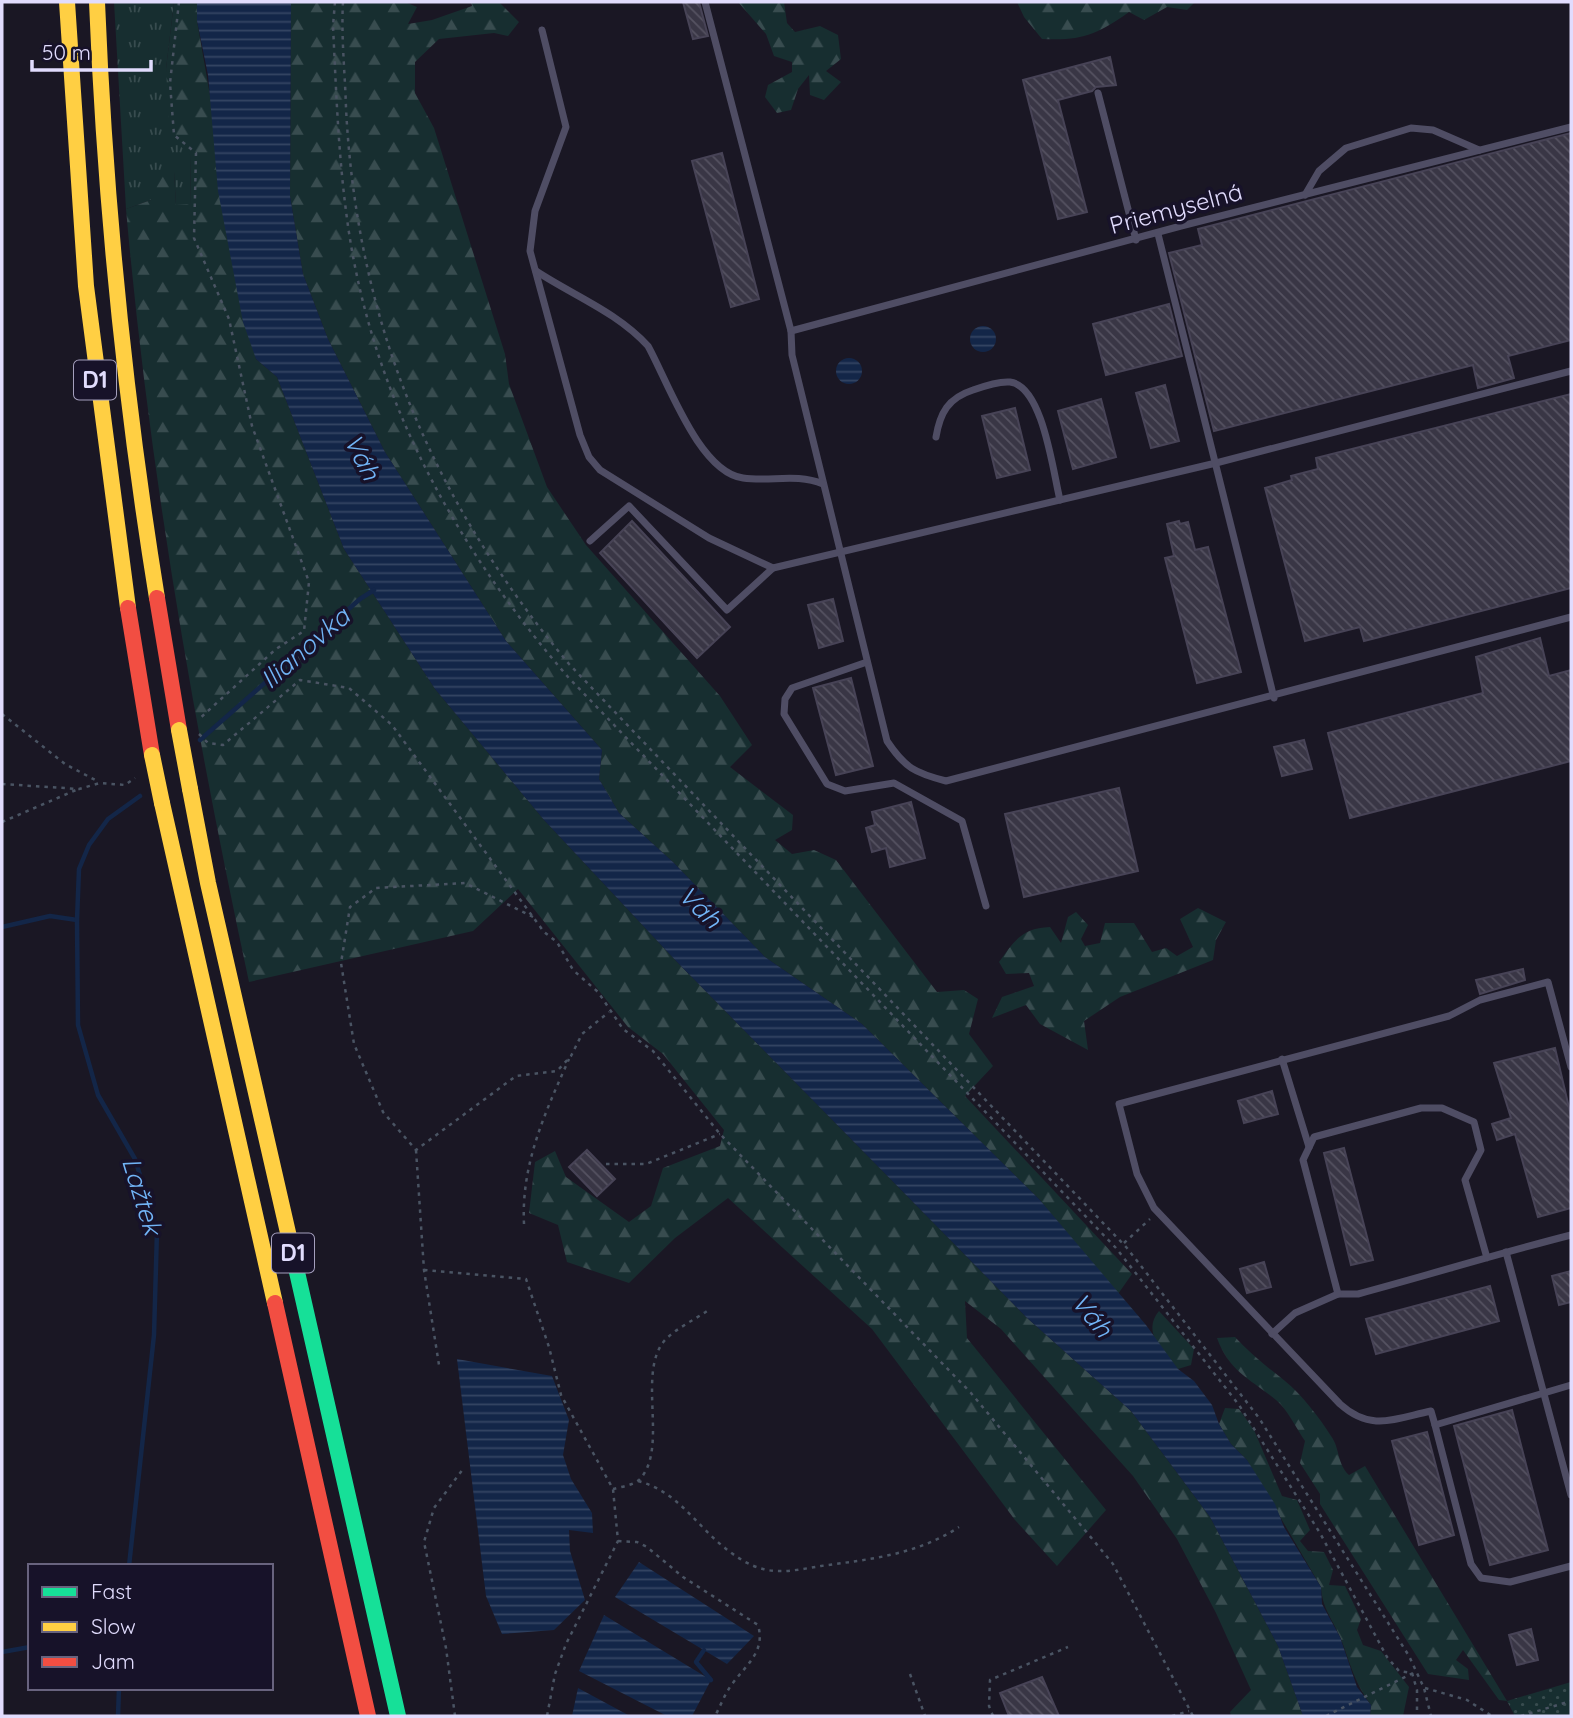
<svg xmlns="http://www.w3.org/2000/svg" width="1573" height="1718" font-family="Quicksand,sans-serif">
  <defs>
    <pattern id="grass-tufts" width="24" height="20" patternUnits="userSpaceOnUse" patternTransform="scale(1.75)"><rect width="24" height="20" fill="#172e30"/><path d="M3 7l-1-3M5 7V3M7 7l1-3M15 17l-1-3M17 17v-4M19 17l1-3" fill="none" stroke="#384c4f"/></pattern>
    <pattern id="forest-firs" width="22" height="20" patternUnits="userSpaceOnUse" patternTransform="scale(1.75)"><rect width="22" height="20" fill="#172e30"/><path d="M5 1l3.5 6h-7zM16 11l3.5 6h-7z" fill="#384c4f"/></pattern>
    <pattern id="garden-dots" width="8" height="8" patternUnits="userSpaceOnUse" patternTransform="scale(1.75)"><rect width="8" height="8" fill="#172e30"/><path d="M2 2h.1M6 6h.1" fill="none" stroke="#384c4f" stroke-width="1.8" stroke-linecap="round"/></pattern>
    <pattern id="water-rules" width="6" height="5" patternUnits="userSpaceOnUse" patternTransform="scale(1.75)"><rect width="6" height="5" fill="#132648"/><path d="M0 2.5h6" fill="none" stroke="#354563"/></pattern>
    <pattern id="building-back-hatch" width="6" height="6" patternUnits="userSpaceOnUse" patternTransform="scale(1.75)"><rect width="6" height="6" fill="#393645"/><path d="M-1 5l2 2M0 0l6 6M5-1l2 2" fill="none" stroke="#555261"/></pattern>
  </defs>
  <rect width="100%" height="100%" fill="#1a1724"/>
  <path fill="url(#grass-tufts)" d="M114,2H174L166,69L190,155L191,205H176L174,172L151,200L126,209Z"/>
  <g fill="url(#forest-firs)">
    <path d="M174,2H197V21L256,359L277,377L344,549L435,689L544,820L677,962L1026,1317L1131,1411L1210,1517L1278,1646L1303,1716H1231L1230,1712L1251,1690L1216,1613L1177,1539L1133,1476L1001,1329L965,1301L967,1338L1106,1510L1057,1566L1015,1520L872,1329L728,1198L675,1238L629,1283L567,1262L558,1225L529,1213L535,1162L555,1151L566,1177L629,1222L651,1206L663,1168L720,1146L724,1130L663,1054L628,1027L518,889L473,931L249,982C194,726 149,470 126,209L151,200L161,172H174L176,205L191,204L190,155L170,137L166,69Z"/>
    <path d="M291,2H405L417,7L408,24L432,20L472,6L471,2H499L519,22L508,36L494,33L439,39L415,62V93L434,128L505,354L509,384L547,487L586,545L720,696L752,745L730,767L793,815L792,830L775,840L792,854L814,850L836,860L937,992L964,990L978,999L969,1034L993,1066L965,1096L1132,1274L1118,1294L1039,1199L862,1024L765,957L673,862L619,813L599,779L602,750L506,641L385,452L328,339L303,274L290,196Z"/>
    <path d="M738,2H784L787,23L795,32L820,26L838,35L841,59L826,71L841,82L824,100L810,95L809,75L798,89L791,110L777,113L765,97L768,85L792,72V62L774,56L766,34Z"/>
    <path d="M1017,2H1195L1187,10L1167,7L1144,20L1129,12C1097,35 1081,41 1042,39L1024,17Z"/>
    <path d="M1198,908L1226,922L1216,940L1213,960L1120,997L1084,1021L1088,1050L1040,1024L1026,1005L992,1018L1002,997L1034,986L1029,973L1006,974L999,962C1014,941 1022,928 1050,927L1061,943L1068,917L1076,912L1088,925L1081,939L1085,946L1100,943L1105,923H1134L1152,952L1166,948L1177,956L1193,947L1180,919Z"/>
    <path d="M1159,1311L1194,1349L1191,1365L1178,1369C1164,1352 1141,1333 1159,1311Z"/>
    <path d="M1235,1337C1251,1354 1266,1366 1285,1381C1302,1395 1319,1417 1331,1436C1340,1448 1337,1464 1349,1475L1365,1466L1507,1701L1499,1700L1463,1650L1456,1660L1468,1669L1469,1680L1428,1674L1320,1504V1494L1300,1463L1305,1441C1296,1428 1288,1410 1276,1400C1252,1380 1229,1372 1217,1338Z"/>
    <path d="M1225,1408L1239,1409L1254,1430L1282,1496L1297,1500L1310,1530L1300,1541L1308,1551L1324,1552L1333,1570L1329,1585L1345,1586L1361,1619L1357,1630L1363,1645L1381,1651L1409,1687L1403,1716H1370L1371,1705C1355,1684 1350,1663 1341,1639C1333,1620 1322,1608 1321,1587L1247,1460L1231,1444L1219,1424Z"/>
  </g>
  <path fill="url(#garden-dots)" d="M1571,1682V1716H1515L1507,1701Z"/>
  <g fill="url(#water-rules)">
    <path d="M197,2H291L290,196L303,274L328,339L385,452L506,641L602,750L599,779L619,813L673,862L765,957L862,1024L1039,1199L1146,1325L1178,1369L1194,1381L1212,1405L1219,1424L1231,1444L1247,1460L1275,1504L1284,1527L1321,1587L1322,1604L1340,1637L1357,1687L1371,1705L1370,1716H1303L1278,1646L1210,1517L1131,1411L1026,1317L677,962L544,820L435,689L344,549L277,377L256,359L243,322L218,191L208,75L197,21Z"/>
    <circle cx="983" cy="339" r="13"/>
    <circle cx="849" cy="371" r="13"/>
    <path d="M457,1359L552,1376L569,1420L563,1455L571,1479L592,1513L593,1533L569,1530L570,1551L585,1600L554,1630L502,1634L486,1596Z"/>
    <path d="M639,1562L754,1636L727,1664L615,1597Z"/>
    <path d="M604,1615L711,1680L692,1716H667L579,1671Z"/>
    <path d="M578,1688L630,1716H572Z"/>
  </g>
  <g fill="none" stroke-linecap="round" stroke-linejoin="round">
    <g stroke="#132648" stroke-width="4.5">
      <path d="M200,740L360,599L374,590"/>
      <path d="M2,927L50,916L77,920"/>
      <path d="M129,1566L154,1335L157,1231L135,1159L98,1095L78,1025L77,920L79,869L89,845L108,819L140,796"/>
      <path d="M704,1650L696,1662L711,1680"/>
      <path d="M2,1652L30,1647"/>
      <path d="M118,1716L119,1688"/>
    </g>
  </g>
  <g fill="url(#building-back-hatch)" stroke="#474356" stroke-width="2">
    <path d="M683,2H699L708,36L693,39Z"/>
    <path d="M1110,57L1116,85L1096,87L1092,91L1058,100L1087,212L1058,219L1023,80Z"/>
    <path d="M1571,133V340L1508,356L1514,378L1478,388L1473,365L1214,431L1169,253L1202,245L1198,229Z"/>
    <path d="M722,153L759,299L731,307L692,161Z"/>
    <path d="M1169,304L1182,356L1106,375L1093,324Z"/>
    <path d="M1165,385L1179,441L1151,448L1136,393Z"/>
    <path d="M1571,394V588L1364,641L1360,627L1305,641L1265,488L1292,480L1291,476L1318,469L1316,458Z"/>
    <path d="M1101,399L1116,457L1073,469L1058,411Z"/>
    <path d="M1015,408L1030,470L997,478L982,416Z"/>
    <path d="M632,521L730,627L697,658L600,553Z"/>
    <path d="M1179,521L1180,524L1188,522L1195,550L1208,547L1241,672L1197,683L1165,558L1174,556L1167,524Z"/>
    <path d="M833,599L843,641L819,648L808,605Z"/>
    <path d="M1540,638L1549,676L1571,670V761L1350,818L1328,733L1483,693L1476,657Z"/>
    <path d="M851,678L873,766L836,775L813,688Z"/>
    <path d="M1304,740L1312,769L1282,776L1274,747Z"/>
    <path d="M1119,788L1138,871L1024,897L1005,814Z"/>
    <path d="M911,802L925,858L890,867L886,848L872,852L866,828L875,825L872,812Z"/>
    <path d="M1523,969L1525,980L1480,994L1476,980Z"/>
    <path d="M1555,1048L1571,1116V1208L1538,1217L1515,1134L1497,1140L1492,1124L1511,1118L1494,1063Z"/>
    <path d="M1272,1091L1278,1114L1244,1123L1238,1101Z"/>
    <path d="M1344,1148L1373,1260L1351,1265L1324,1153Z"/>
    <path d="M587,1150L615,1179L597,1196L569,1167Z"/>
    <path d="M1264,1262L1271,1287L1247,1293L1240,1269Z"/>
    <path d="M1571,1271V1302L1559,1305L1552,1276Z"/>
    <path d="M1490,1286L1499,1321L1376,1354L1366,1319Z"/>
    <path d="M1512,1410L1548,1550L1490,1565L1454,1426Z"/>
    <path d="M1427,1432L1454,1535L1419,1545L1392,1441Z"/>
    <path d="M1531,1629L1538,1660L1517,1665L1509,1635Z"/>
    <path d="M1042,1677L1059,1716H1009L1000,1693Z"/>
  </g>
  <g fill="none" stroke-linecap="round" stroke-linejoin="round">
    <g stroke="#4a5463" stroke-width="2.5" stroke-dasharray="3.5 5" stroke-linecap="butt">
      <path d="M179,2L170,83L174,135L196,153L194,238L229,319L252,426L309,582L304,631L276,649L198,720"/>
      <path d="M335,2L333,26C336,87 338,149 346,211C368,389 452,543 568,677L1116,1248L1239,1405L1320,1533L1387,1657L1399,1671L1412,1673L1417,1690V1716"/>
      <path d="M343,2C341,37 345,72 346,108C357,323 432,500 569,664L1127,1248L1259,1418L1409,1656L1424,1688L1431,1716"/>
      <path d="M2,714L65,764L99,782"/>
      <path d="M199,734L208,743L223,745L300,680L349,688L392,725L544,932L557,942L573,970L598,992L623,1029L653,1051L720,1134L971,1393L1113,1564L1193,1716"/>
      <path d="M2,784L79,789L100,783L125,785L135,778"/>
      <path d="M2,822L76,790"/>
      <path d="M533,917L465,883L376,888L350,907L341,963L354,1044L383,1112L416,1150L516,1076L557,1071L571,1056L582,1034L609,1012"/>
      <path d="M416,1150L424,1270L439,1365"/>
      <path d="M606,1164H646L720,1134"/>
      <path d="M524,1224C521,1164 545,1113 569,1059"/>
      <path d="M1124,1243L1150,1219"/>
      <path d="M424,1270L526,1279L549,1347L561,1395L613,1489L618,1541L566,1644L555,1674L547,1716"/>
      <path d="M638,1481C677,1491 695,1524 725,1548C736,1557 750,1566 763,1569C781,1574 802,1569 821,1566C871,1559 916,1555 959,1527"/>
      <path d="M613,1489C621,1487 633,1485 639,1480C670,1449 635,1371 666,1339C677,1328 694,1320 707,1311"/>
      <path d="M618,1541L637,1542L647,1547L683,1577L758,1625C766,1653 745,1665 730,1687C724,1696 720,1707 715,1716"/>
      <path d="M910,1674L925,1716"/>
      <path d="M1425,1688L1467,1700L1492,1716"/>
      <path d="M455,1716L446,1648L424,1542L434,1508L463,1469"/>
      <path d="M993,1716L989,1706L990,1680L1068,1647"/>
      <path d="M1172,1716L1189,1711"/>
      <path d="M1326,1716L1417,1671"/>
      <path d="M1521,1716L1571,1701"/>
    </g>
    <g stroke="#4f4d64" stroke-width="7">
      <path d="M705,2L791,331L792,355L887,741C905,768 915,773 946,781L1571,617"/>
      <path d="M542,30L566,127L535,211L530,251L580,435L589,457L600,470L709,538L773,568L1216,463L1571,371"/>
      <path d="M1098,93L1136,240"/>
      <path d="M1305,195L1319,171L1346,148L1411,128L1433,130L1479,150"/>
      <path d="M1158,234L1274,698"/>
      <path d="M536,271C574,296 617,312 648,346C668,382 699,472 743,478C771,482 796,473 823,484"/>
      <path d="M791,331L1181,226L1571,127"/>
      <path d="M936,437C940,413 948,398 973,390C984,386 998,381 1010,382C1043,386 1053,472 1060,500"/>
      <path d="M590,541L629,506L727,610L773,568"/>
      <path d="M867,662L792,688L785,699L784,714L827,784L845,791L894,783L962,821L986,906"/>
      <path d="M1282,1059L1309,1147"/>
      <path d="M1571,1067L1548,982L1480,1000L1449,1016L1119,1104L1137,1174L1154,1208L1340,1404C1371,1432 1394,1419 1431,1411L1435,1425L1571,1385"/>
      <path d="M1506,1252L1571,1495"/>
      <path d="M1487,1258L1465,1180L1481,1150L1474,1122L1442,1108H1421L1314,1137L1303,1160L1338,1294H1358C1429,1275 1500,1253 1571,1235"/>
      <path d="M1272,1334L1295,1313L1338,1294"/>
      <path d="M1435,1425L1471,1564L1481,1578L1510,1582L1571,1566"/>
    </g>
    <path stroke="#16e098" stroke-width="16" d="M289,1237L398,1716"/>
    <g stroke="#ffcf43" stroke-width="16">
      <path d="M67,2L86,286L128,608"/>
      <path d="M97,2C105,202 125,401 157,598"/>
      <path d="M190,789L208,883L289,1237"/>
      <path d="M162,803L275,1303"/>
    </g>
    <g stroke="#f24e42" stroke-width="16">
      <path d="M157,598L179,730"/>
      <path d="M128,608L152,755"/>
      <path d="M275,1303L368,1716"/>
    </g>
    <g stroke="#ffcf43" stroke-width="16">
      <path d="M179,730L190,789"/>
      <path d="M152,755L162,803"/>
    </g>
  </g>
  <g text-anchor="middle" stroke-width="7" stroke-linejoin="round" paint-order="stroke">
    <g fill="#171229" stroke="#a49fbd" stroke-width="2">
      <rect x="74" y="360.5" width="42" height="39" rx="5"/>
      <rect x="272" y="1233.5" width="42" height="39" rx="5"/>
    </g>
    <g font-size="23" font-weight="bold" fill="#e1dcfd">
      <text x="95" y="388">D1</text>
      <text x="293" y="1261">D1</text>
    </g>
    <g font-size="24" fill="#e1dcfd" stroke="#171229">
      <text transform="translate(1176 209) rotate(-15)" y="8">Priemyselná</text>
    </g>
    <g font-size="26" font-style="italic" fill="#71b4f6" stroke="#171229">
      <text transform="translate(362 457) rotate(63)" y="9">Váh</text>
      <text transform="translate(305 648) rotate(-41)" y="9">Ilianovka</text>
      <text transform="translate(700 907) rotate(44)" y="9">Váh</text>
      <text transform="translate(142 1196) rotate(73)" y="9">Lažtek</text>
      <text transform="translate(1092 1315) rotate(51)" y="9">Váh</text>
    </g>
  </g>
  <rect width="1573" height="1718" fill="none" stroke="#e1dcfd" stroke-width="7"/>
  <rect x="28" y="1564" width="245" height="126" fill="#171229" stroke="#68637e" stroke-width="2"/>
  <rect x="42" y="1587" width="35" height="10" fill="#16e098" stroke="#68637e" stroke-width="2"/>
  <text x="91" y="1599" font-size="21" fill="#e1dcfd">Fast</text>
  <rect x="42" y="1622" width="35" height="10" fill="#ffcf43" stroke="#68637e" stroke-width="2"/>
  <text x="91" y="1634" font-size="21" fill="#e1dcfd">Slow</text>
  <rect x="42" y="1657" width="35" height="10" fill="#f24e42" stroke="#68637e" stroke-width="2"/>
  <text x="91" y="1669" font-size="21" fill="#e1dcfd">Jam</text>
  <path d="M32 60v10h119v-10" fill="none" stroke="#e1dcfd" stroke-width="3.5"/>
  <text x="42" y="60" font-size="21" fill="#e1dcfd" stroke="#171229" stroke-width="5" paint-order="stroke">50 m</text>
</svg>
